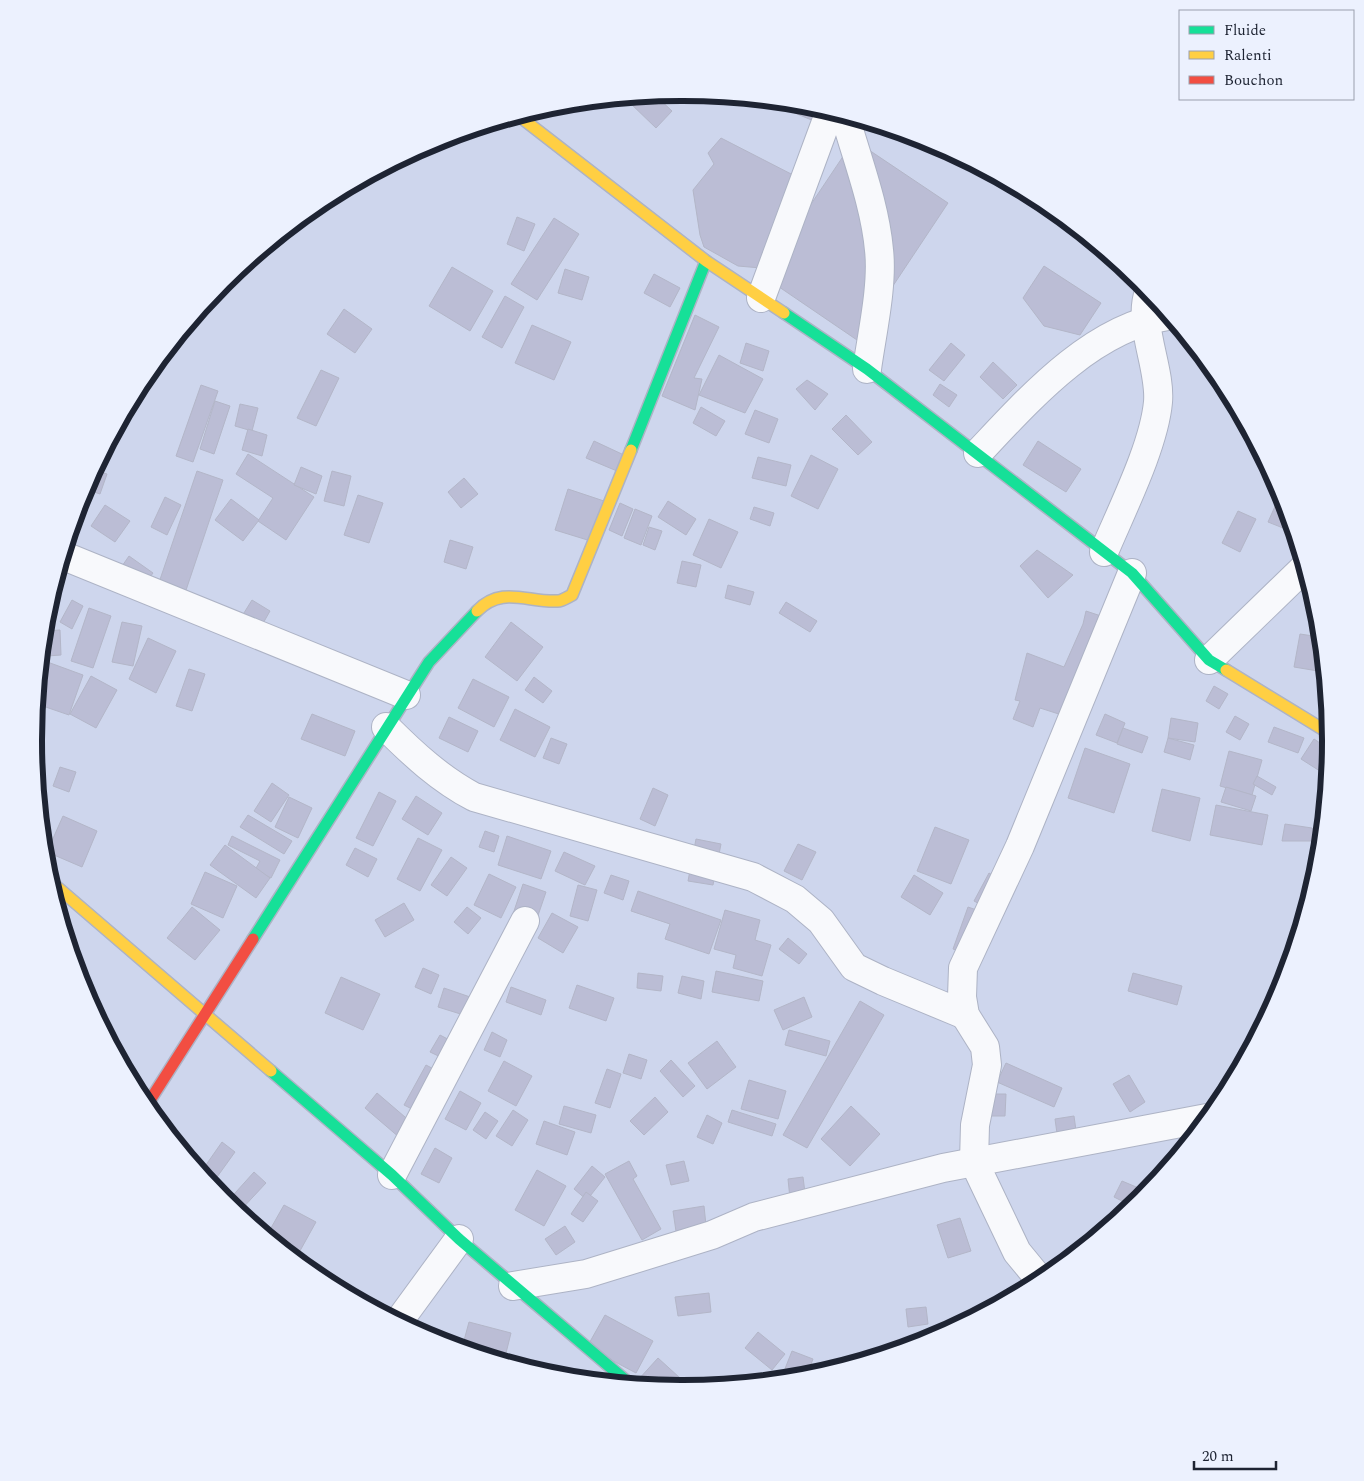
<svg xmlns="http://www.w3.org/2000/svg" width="1364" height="1481" font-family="Spectral,serif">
  <rect width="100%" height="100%" fill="#ced6ed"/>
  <g fill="#bbbdd5" stroke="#b3b6c8">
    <path d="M655,95L672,111L656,128L628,101L632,97Z"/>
    <path d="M766,101L809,105L819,108L814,121Z"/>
    <path d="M721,138L797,177L761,268L738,266L704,247L700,235L693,190L714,164L708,153Z"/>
    <path d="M854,140L948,203L857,340L763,276Z"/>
    <path d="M517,217L535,224L524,251L507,244Z"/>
    <path d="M554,218L579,234L537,300L511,284Z"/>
    <path d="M1044,266L1101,303L1080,335L1044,326L1023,298Z"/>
    <path d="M452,267L493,291L470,331L429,306Z"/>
    <path d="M565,269L589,277L582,300L558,293Z"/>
    <path d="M654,274L680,288L670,307L644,293Z"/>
    <path d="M505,296L524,307L502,348L482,337Z"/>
    <path d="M344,309L372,329L355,353L327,334Z"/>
    <path d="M695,315L719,327L694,378L702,379L695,410L662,396Z"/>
    <path d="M532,325L571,342L554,380L515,363Z"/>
    <path d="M746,343L769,351L763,371L740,363Z"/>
    <path d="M951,343L965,355L944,381L929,370Z"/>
    <path d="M719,355L763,379L745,413L699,395Z"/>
    <path d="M993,362L1017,385L1003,399L980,377Z"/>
    <path d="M321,370L339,378L316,426L297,418Z"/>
    <path d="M807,380L828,394L815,410L796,389Z"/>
    <path d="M940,384L957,395L949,407L933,395Z"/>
    <path d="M201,385L218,391L193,462L176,456Z"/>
    <path d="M138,389L139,390L121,424L120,423Z"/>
    <path d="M215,401L230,406L214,454L200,449Z"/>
    <path d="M240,404L258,408L252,431L235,426Z"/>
    <path d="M701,407L725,421L716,436L693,423Z"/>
    <path d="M755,410L778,419L769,443L745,434Z"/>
    <path d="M846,415L872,442L858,455L832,429Z"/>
    <path d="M248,429L267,435L262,456L242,450Z"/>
    <path d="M594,441L624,455L617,471L586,458Z"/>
    <path d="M1038,441L1081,469L1066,492L1023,465Z"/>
    <path d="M248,454L314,497L286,540L258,521L273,498L236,474Z"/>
    <path d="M811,455L838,469L818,509L791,496Z"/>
    <path d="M758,457L791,465L786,486L752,478Z"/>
    <path d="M301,467L322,476L316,494L294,485Z"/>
    <path d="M95,470L107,474L100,494L85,489Z"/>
    <path d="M197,471L223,480L179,611L152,603Z"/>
    <path d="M332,471L351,476L344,506L324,501Z"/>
    <path d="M464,478L478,494L461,508L448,492Z"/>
    <path d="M568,489L607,502L594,542L555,530Z"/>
    <path d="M1281,493L1293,532L1268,522Z"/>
    <path d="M358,495L383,503L369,543L344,535Z"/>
    <path d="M165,497L181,505L167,535L151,527Z"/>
    <path d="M231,499L259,520L243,541L215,520Z"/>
    <path d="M668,501L696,519L686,535L658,517Z"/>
    <path d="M620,503L633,509L622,536L609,530Z"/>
    <path d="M105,505L130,521L115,542L91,526Z"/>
    <path d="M754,507L774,513L770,526L750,519Z"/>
    <path d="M635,509L652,516L641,545L624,538Z"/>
    <path d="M1238,511L1256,519L1240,552L1222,543Z"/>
    <path d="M709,519L738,532L721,568L693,555Z"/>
    <path d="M649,527L662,531L655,550L643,545Z"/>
    <path d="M450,540L473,547L466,569L444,562Z"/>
    <path d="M1037,550L1073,575L1048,598L1020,566Z"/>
    <path d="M129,556L153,573L134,599L111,582Z"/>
    <path d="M682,561L701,565L696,587L677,583Z"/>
    <path d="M728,585L754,592L750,605L725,598Z"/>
    <path d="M72,600L83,606L72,629L60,622Z"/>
    <path d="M252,600L270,611L253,641L234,629Z"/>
    <path d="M786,602L817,621L810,632L779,613Z"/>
    <path d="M89,608L111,616L93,668L71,661Z"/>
    <path d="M1086,611L1107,618L1065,716L1040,708L1033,727L1013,719L1020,701L1015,700L1027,653L1064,667L1083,624Z"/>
    <path d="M122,622L142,626L133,666L112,662Z"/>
    <path d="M511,622L543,647L517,681L485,657Z"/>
    <path d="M60,630L61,655L47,656L46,631Z"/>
    <path d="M1300,634L1320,637L1324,672L1294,667Z"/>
    <path d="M148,638L176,651L156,693L129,679Z"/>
    <path d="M42,660L83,675L69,715L37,704Z"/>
    <path d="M189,669L205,674L192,711L176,706Z"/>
    <path d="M91,676L117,690L96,728L70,714Z"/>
    <path d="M534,677L552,691L543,703L525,690Z"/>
    <path d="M473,679L509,697L494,727L458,708Z"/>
    <path d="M1214,686L1228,694L1219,709L1206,701Z"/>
    <path d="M515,709L550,727L535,757L500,740Z"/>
    <path d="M312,714L355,731L345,756L301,739Z"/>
    <path d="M1105,714L1125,723L1117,743L1096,735Z"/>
    <path d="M1235,716L1249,724L1240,740L1226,732Z"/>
    <path d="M449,717L478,731L468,752L439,738Z"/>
    <path d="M1171,718L1198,723L1195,742L1168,738Z"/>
    <path d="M1274,727L1304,738L1298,753L1268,742Z"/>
    <path d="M1123,728L1148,737L1142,753L1117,744Z"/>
    <path d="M551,738L567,744L559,764L543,758Z"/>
    <path d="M1168,738L1194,745L1190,760L1164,752Z"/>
    <path d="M1314,739L1329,749L1328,766L1323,773L1301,759Z"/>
    <path d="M1085,748L1130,764L1114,813L1068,798Z"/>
    <path d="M1229,751L1262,760L1252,795L1220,786Z"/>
    <path d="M60,767L76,772L69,792L53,786Z"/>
    <path d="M1257,776L1276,787L1272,795L1253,784Z"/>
    <path d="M272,783L289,795L271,822L254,811Z"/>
    <path d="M1226,787L1256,796L1251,811L1221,802Z"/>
    <path d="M653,788L668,795L655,826L640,819Z"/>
    <path d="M1162,789L1200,798L1190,841L1152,831Z"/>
    <path d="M379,792L396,801L373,846L356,838Z"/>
    <path d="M416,796L442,813L428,835L402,819Z"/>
    <path d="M289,797L312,808L298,838L275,827Z"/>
    <path d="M1216,805L1268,815L1262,845L1210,835Z"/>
    <path d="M248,815L292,841L284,854L240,827Z"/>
    <path d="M63,816L97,831L82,867L47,852Z"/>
    <path d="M1285,824L1312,828L1320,841H1282Z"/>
    <path d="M935,827L969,840L951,884L917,871Z"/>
    <path d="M485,831L499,836L494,852L479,847Z"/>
    <path d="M232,836L280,860L271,878L255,870L260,861L228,845Z"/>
    <path d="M507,836L551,851L541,879L498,865Z"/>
    <path d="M418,838L442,850L420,891L397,879Z"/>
    <path d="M696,839L721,844L713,885L688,881Z"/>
    <path d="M798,844L816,852L802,880L784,871Z"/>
    <path d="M225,845L270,878L256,898L210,865Z"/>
    <path d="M355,848L377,859L368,877L346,865Z"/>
    <path d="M564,852L595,866L585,885L555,871Z"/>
    <path d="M451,857L467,868L447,896L431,885Z"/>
    <path d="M205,872L237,886L223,918L191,904Z"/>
    <path d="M989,873L1004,882L989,909L974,901Z"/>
    <path d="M489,874L516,887L501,918L474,905Z"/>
    <path d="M611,875L629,881L623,900L604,893Z"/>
    <path d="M914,875L943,893L930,915L901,897Z"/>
    <path d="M523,884L546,892L533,930L510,923Z"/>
    <path d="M578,885L597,890L588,921L570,916Z"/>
    <path d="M638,891L721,920L709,954L665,939L670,924L631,911Z"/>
    <path d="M404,903L414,920L385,937L375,920Z"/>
    <path d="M192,907L220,930L195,960L167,938Z"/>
    <path d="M467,907L481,918L468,934L454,922Z"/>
    <path d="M968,907L988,914L974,957L953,949Z"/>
    <path d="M725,910L760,920L755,940L771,945L762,976L733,968L736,955L714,949Z"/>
    <path d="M552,913L578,927L563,953L538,938Z"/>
    <path d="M788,938L807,954L799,964L779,949Z"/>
    <path d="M423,968L439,975L431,994L415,987Z"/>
    <path d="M716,971L763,981L759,1001L712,992Z"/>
    <path d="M638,973L663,976L661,991L637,988Z"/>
    <path d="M1133,973L1182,986L1177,1005L1128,991Z"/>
    <path d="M682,976L704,981L701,999L678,993Z"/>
    <path d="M341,977L380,994L363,1030L325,1013Z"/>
    <path d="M577,985L614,998L606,1021L569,1008Z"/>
    <path d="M511,987L546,1000L541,1015L506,1002Z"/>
    <path d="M444,988L473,998L467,1016L438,1007Z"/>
    <path d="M804,997L812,1017L783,1030L774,1010Z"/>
    <path d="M860,1001L884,1015L807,1148L783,1135Z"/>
    <path d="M789,1030L830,1041L826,1056L785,1045Z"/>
    <path d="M492,1032L507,1040L500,1057L484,1050Z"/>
    <path d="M440,1035L457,1044L449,1061L430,1052Z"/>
    <path d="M717,1041L736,1067L707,1089L688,1063Z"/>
    <path d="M629,1054L647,1060L641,1079L623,1073Z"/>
    <path d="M671,1060L695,1086L683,1097L660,1071Z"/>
    <path d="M504,1061L532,1076L516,1106L488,1091Z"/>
    <path d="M1006,1063L1062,1088L1054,1107L997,1082Z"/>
    <path d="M426,1065L443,1074L422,1114L404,1105Z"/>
    <path d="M607,1069L621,1074L610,1108L595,1103Z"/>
    <path d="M1129,1075L1145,1102L1130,1112L1113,1084Z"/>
    <path d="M749,1080L786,1091L778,1119L741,1109Z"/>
    <path d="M460,1091L481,1103L466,1130L445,1119Z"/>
    <path d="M377,1093L412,1123L400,1138L365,1108Z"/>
    <path d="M990,1094H1006L1005,1116H989Z"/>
    <path d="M655,1097L668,1112L644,1135L630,1121Z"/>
    <path d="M564,1106L596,1115L591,1133L559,1124Z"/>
    <path d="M851,1106L880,1134L850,1166L821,1139Z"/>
    <path d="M513,1110L528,1120L512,1146L496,1136Z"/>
    <path d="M732,1110L776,1124L772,1136L728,1122Z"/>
    <path d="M485,1112L498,1121L486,1139L473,1130Z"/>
    <path d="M707,1115L722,1123L713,1144L697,1137Z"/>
    <path d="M1074,1116L1079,1152L1060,1155L1055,1119Z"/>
    <path d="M544,1121L575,1132L567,1155L536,1144Z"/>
    <path d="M222,1142L235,1152L212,1184L201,1172Z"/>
    <path d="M435,1148L452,1158L439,1183L421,1174Z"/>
    <path d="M629,1161L637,1176L633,1179L661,1229L642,1240L605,1174Z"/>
    <path d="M684,1161L689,1181L671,1185L666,1165Z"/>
    <path d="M592,1166L605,1177L587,1200L574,1189Z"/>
    <path d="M537,1170L566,1186L544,1226L515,1210Z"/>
    <path d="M254,1172L266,1183L239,1212L227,1202Z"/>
    <path d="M803,1177L808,1216L792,1218L788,1179Z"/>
    <path d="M1122,1181L1141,1189L1132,1206L1114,1197Z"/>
    <path d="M586,1192L598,1201L583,1222L571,1214Z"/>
    <path d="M284,1205L316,1222L296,1258L267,1235Z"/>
    <path d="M704,1206L707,1235L677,1238L673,1211Z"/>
    <path d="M960,1218L971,1251L948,1258L937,1225Z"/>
    <path d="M565,1226L575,1242L556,1255L545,1239Z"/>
    <path d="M709,1293L711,1312L678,1316L675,1297Z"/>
    <path d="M926,1307L928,1324L908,1327L906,1309Z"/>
    <path d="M605,1315L653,1341L636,1373L587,1347Z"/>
    <path d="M469,1322L511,1333L504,1361L462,1348Z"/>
    <path d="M758,1332L785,1354L772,1370L745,1348Z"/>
    <path d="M792,1351L813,1359L806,1377L781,1379Z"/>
    <path d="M658,1358L691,1388L643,1385L638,1380Z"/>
    <path d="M744,1376L750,1382L736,1383Z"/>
  </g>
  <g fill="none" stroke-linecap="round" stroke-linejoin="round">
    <defs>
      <g id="street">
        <path d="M845,116C857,159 875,205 879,250C883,285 872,333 867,369"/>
        <path d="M761,298L830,111"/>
        <path d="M978,453C1029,399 1091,328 1168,316"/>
        <path d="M1104,552C1122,509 1154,446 1158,402C1161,368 1137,324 1149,292"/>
        <path d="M64,556L406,695"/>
        <path d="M1209,660L1304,568"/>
        <path d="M386,727C413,754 440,779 474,797L753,877L795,899L821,921L854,967L883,981L965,1015"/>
        <path d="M392,1175L525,921"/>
        <path d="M1040,1280L1017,1252L974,1162L975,1125L987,1065L985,1047L965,1015L962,997L963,968L1020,846L1132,573"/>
        <path d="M513,1286L586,1274L712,1235L754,1217L943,1168L1207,1118"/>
        <path d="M399,1321L459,1239"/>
      </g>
      <g id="fast">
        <path d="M784,313L867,369L1132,573L1209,660L1226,670"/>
        <path d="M631,450L706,261"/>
        <path d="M253,939L429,662L477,611"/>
        <path d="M271,1071L392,1175L459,1239L630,1384"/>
      </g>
      <g id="slow">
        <path d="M519,116L706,261L784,313"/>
        <path d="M477,611C502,585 528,603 558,601C562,601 568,597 572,595L631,450"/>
        <path d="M1226,670L1329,733"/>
        <path d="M50,881L271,1071"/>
      </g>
      <path id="jam" d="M147,1105L253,939"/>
    </defs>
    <use href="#street" stroke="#adb3c5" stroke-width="30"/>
    <use href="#fast" stroke="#adb3c5" stroke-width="14"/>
    <use href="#slow" stroke="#adb3c5" stroke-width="14"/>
    <use href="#jam" stroke="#adb3c5" stroke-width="14"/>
    <use href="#street" stroke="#f8f9fc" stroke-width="28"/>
    <use href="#fast" stroke="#16e098" stroke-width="11"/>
    <use href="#slow" stroke="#ffcf43" stroke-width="11"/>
    <use href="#jam" stroke="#f24e42" stroke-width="11"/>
  </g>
  <path d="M0 0H1364V1481H0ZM681 101H683A639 639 0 0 1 1322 740V741A639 639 0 0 1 683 1380H681A639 639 0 0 1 42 741V740A639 639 0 0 1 681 101Z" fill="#ecf1fe" fill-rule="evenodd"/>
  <path fill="none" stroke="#1e2433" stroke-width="6" d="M681 101H683A639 639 0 0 1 1322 740V741A639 639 0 0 1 683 1380H681A639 639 0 0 1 42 741V740A639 639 0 0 1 681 101Z"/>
  <rect x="1179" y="10" width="175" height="90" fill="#ecf1fe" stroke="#9a9fad"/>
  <rect x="1189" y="26" width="25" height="8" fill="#16e098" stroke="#9a9fad"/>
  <text x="1224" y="35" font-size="15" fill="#1e2433">Fluide</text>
  <rect x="1189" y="51" width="25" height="8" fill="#ffcf43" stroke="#9a9fad"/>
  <text x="1224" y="60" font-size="15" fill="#1e2433">Ralenti</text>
  <rect x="1189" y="76" width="25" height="8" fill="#f24e42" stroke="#9a9fad"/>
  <text x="1224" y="85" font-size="15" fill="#1e2433">Bouchon</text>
  <path d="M1194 1461v8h82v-8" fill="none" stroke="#1e2433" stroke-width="2.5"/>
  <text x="1202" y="1461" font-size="15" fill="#1e2433" stroke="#ecf1fe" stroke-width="4" paint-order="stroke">20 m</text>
</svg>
